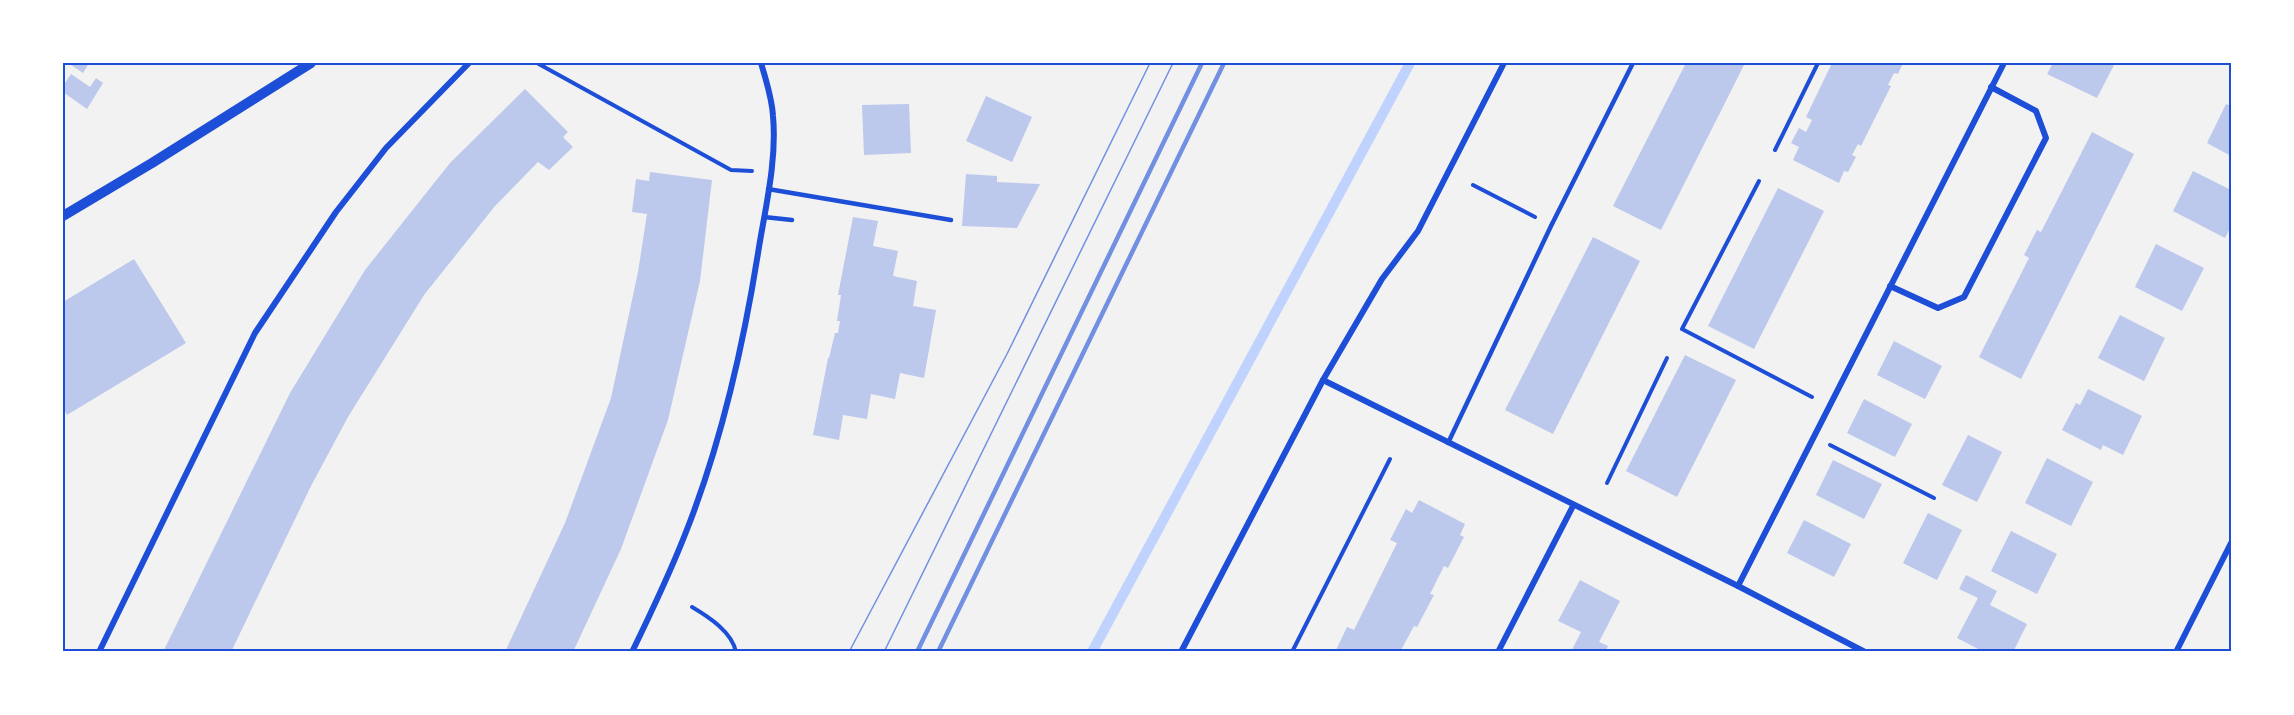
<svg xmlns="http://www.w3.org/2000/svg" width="2294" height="715" font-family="Poppins,sans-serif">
  <rect width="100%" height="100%" fill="#f2f2f2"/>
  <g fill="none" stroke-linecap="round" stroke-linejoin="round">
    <path stroke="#bfd3fe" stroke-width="10" d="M1092,652L1410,63"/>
  </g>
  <g fill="#bdc9ec">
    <path d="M68,63H89L83,73Z"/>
    <path d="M1686,63H1745L1661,230L1613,206Z"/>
    <path d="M1832,63H1903L1898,74L1894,73L1888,85L1891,86L1861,146L1858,144L1852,155L1856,157L1848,172L1844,171L1839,183L1793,160L1799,147L1791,143L1799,128L1806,132L1812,120L1806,117Z"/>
    <path d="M2053,63H2115L2097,98L2047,74Z"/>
    <path d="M71,74L90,87L96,78L103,83L87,109L63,92V86Z"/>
    <path d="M525,89L568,132L563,137L573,147L549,170L538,162L495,206L424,295L348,417L311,486L231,652H163L290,393L365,270L450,163Z"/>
    <path d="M986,96L1032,117L1012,162L966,141Z"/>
    <path d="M909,104L911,153L864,155L862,105Z"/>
    <path d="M2226,104L2231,106V156L2207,143Z"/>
    <path d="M2092,132L2134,154L2021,379L1979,357L2029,258L2024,255L2037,230L2041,232Z"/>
    <path d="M2193,171L2231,190V226L2225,238L2173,211Z"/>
    <path d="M650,172L712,180L700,281L668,420L621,549L573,652H505L565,523L611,398L638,272L647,214L632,212L636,179L649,181Z"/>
    <path d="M966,174L997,176V182L1040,184L1017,228L962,226Z"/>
    <path d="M1778,188L1824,211L1754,349L1708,326Z"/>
    <path d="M853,217L878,221L873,246L898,251L893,276L917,281L913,306L936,310L924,378L900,373L895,399L871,394L867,419L843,415L839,440L813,435L828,358H829L835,333H838L840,321H837L841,295H838Z"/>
    <path d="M1593,237L1640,261L1553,434L1505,410Z"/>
    <path d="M2156,244L2204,268L2182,311L2135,287Z"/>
    <path d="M134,259L186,343L67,415L63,408V302Z"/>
    <path d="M2120,315L2165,338L2144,381L2098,358Z"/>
    <path d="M1894,341L1942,366L1925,399L1877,375Z"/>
    <path d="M1685,355L1736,380L1677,497L1626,471Z"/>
    <path d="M2088,389L2142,416L2123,455L2103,445L2101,450L2062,430L2076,403L2080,405Z"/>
    <path d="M1864,399L1912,424L1895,457L1847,433Z"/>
    <path d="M1968,435L2002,452L1977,502L1942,485Z"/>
    <path d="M2047,458L2093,482L2071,526L2025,503Z"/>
    <path d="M1833,460L1882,484L1864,519L1816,495Z"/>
    <path d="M1419,500L1465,524L1460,535L1464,537L1448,568L1444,566L1430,594L1434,595L1417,627L1414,626L1400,652H1335L1347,627L1354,630L1397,543L1390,540L1406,509L1412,513Z"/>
    <path d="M1928,513L1962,530L1937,580L1903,563Z"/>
    <path d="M1804,520L1851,544L1834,577L1787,553Z"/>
    <path d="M2011,531L2057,554L2037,594L1991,571Z"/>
    <path d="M1966,575L1997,591L1990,605L2027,624L2013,652H1984L1957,638L1978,598L1959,589Z"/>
    <path d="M1580,580L1620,601L1599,642L1608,646L1605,652H1571L1581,632L1558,621Z"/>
  </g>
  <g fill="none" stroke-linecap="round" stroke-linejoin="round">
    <g stroke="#1d4ed8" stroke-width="4">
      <path d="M537,63L731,170L752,171"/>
      <path d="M1775,150L1818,63"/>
      <path d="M1759,181L1682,329L1812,397"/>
      <path d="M1473,185L1535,217"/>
      <path d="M1830,445L1934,498"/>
      <path d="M1607,483L1667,358"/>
      <path d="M692,607C709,617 732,632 736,652"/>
      <path d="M1292,652L1390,459"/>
    </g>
    <g stroke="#1d4ed8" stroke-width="4.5">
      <path d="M768,189L951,220"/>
      <path d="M764,217L792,220"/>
      <path d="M1448,443L1551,226L1633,63"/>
    </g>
    <g stroke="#1d4ed8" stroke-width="6">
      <path d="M1890,286L1938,308L1964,297L2046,138L2036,111L1991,87"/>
      <path d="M1323,380L1738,586L1865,652"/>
      <path d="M1738,586L2004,63"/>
      <path d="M99,652L255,333L336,212L386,148L469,63"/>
      <path d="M632,652C651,613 670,573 686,532C722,441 744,343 759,247C766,205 777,159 773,116C772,98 766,80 761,63"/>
      <path d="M1181,652L1323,380L1382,279L1418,231L1504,63"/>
      <path d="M1498,652L1573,506"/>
      <path d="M2176,652L2231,543"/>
    </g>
    <path stroke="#1d4ed8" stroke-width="10" d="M63,216L152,163L311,63"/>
    <g stroke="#7290e2" stroke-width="1.5">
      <path d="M849,652L1007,354L1150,63"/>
      <path d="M884,652L1173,63"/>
    </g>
    <g stroke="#7290e2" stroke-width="4.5">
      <path d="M917,652L1202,63"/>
      <path d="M938,652L1224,63"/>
    </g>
  </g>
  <rect width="2294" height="715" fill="none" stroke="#ffffff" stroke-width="129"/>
  <rect x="64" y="64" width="2166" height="586" fill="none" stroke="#1d4ed8" stroke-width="2"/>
</svg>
